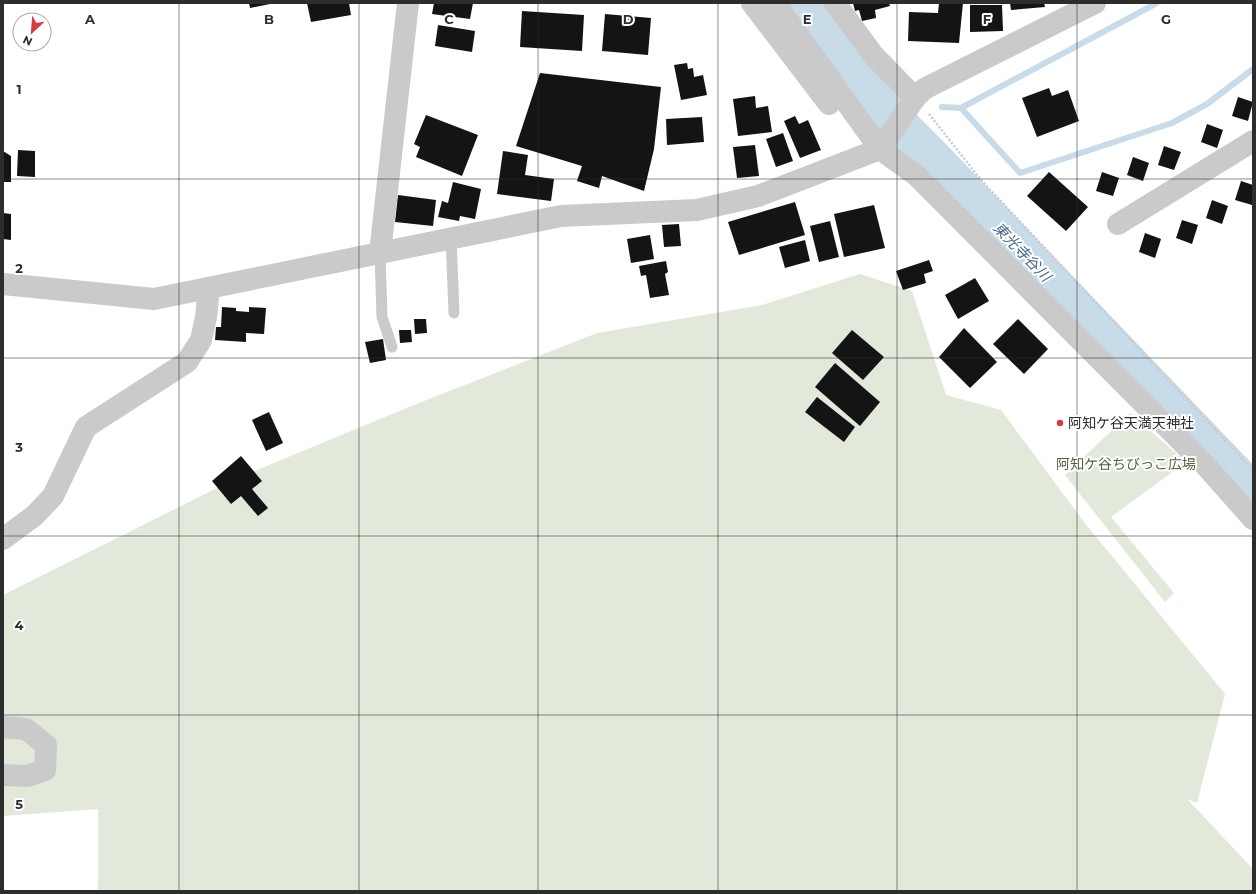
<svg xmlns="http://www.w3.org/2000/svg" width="1256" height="894" font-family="Montserrat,'Noto Sans JP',sans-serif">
  <rect width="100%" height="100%" fill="#fff"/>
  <g fill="#e2e9db">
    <path d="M860,274L912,291L946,395L1001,410L1084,522L1225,694L1197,803L1187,799L1253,869V891H98V809L3,816V595L235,479L409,407L597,333L762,305Z"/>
    <path d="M1130,413L1186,462L1111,517L1174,593L1165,602L1065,475Z"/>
  </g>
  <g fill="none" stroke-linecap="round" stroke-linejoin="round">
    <g stroke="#c8dbe8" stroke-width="6">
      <path d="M881,106L903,107"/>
      <path d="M942,107L961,108L1157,3"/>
      <path d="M961,108L1020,173L1172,123L1207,104L1253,69"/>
    </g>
    <path stroke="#c8dbe8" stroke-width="38" d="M803,3L870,95L932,157L1253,492"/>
  </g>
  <g fill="#141414">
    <path d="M249,3H270V4L250,8Z"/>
    <path d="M307,3H349L351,15L311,22Z"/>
    <path d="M434,3H473L470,19L432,14Z"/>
    <path d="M853,3H889L890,6L875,10L876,18L862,21L859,10L855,11Z"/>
    <path d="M939,3H963L959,43L908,41L909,12L938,13Z"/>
    <path d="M1010,3H1044L1045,7L1011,10Z"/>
    <path d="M970,5H1002L1003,31L970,32Z"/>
    <path d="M522,11L584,15L582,51L520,47Z"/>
    <path d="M605,14L651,18L648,55L602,51Z"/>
    <path d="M438,25L475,31L472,52L435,46Z"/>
    <path d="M687,63L688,69L693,68L694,77L703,75L707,95L681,100L674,65Z"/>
    <path d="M540,73L661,87L654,149L644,191L602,176L599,188L577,181L582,166L516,146Z"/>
    <path d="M1049,88L1052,96L1068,90L1079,121L1037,137L1022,98Z"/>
    <path d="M755,96L756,108L768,106L772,132L738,136L733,99Z"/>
    <path d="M1238,97L1253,102L1248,121L1232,116Z"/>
    <path d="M426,115L478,135L462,176L416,157L420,147L414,144Z"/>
    <path d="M795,116L799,124L808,120L821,150L800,158L784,121Z"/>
    <path d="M702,117L704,142L667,145L666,119Z"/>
    <path d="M1207,124L1223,130L1217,148L1201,142Z"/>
    <path d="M783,133L793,161L776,167L766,139Z"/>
    <path d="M755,145L759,176L737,178L733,147Z"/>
    <path d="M1164,146L1181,152L1174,170L1158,165Z"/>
    <path d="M18,150L35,151V177L17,176Z"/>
    <path d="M3,151L11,156V182H3Z"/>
    <path d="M503,151L528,155L525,175L554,179L551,201L497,194Z"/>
    <path d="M1133,157L1149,163L1143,181L1127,175Z"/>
    <path d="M1049,172L1088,207L1066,231L1027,196Z"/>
    <path d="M1102,172L1119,178L1113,196L1096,191Z"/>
    <path d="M1241,181L1253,185V201L1252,205L1235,200Z"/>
    <path d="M453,182L481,189L475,219L460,216L459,221L438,217L442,201L448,203Z"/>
    <path d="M398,195L436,200L433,226L395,222Z"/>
    <path d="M1212,200L1228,206L1222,224L1206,218Z"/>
    <path d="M795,202L805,235L739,255L728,222Z"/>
    <path d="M874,205L885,248L844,257L834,214Z"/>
    <path d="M3,213L11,214V240L3,239Z"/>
    <path d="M1182,220L1198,225L1192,244L1176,238Z"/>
    <path d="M830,221L839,257L819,262L810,226Z"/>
    <path d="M679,224L681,246L664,247L662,225Z"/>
    <path d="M1145,233L1161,239L1155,258L1139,252Z"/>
    <path d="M650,235L654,259L631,263L627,239Z"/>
    <path d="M805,240L810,261L785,268L779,247Z"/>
    <path d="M929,260L933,271L924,274L926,283L903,290L896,271Z"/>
    <path d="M666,261L668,272L665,274L669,295L650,298L646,275L641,276L639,266Z"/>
    <path d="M975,278L989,301L958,319L945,295Z"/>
    <path d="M222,307L236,308V311L249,312V307L266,308L264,334L246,333V342L215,340L216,327H221Z"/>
    <path d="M414,319H426L427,333L415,334Z"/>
    <path d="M1018,319L1048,349L1024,374L993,344Z"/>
    <path d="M964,328L997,362L970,388L939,357Z"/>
    <path d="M399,330H411L412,342L400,343Z"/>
    <path d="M852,330L884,357L863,380L832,353Z"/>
    <path d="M383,339L386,360L370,363L365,342Z"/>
    <path d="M835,363L880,402L860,426L815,387Z"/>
    <path d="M817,397L855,427L844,442L805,412Z"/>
    <path d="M269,412L283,443L266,451L252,420Z"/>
    <path d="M241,456L262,481L252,489L268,508L258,516L241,496L231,504L212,481Z"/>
  </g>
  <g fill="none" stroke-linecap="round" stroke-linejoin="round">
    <path stroke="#cacaca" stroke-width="2.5" stroke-dasharray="2 2" stroke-linecap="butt" d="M929,114L981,180L1253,470"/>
    <g stroke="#cacaca" stroke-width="11">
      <path d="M451,238L454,313"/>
      <path d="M380,253L382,317L392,347"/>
    </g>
    <g stroke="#cacaca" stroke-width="22">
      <path d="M752,3L829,104"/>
      <path d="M775,3L880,149L916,175L1206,466L1253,519"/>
      <path d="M835,3L874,56L915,98"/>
      <path d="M1118,224L1253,141"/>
      <path d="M380,253L408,3"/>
      <path d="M3,284L154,299L561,216L697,210L758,196L880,149L915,98L924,89L1095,3"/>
      <path d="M3,539L34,516L53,496L86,427L187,362L201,340L206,317L209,288"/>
      <path d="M3,727L26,729L46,745L45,770L27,776L3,775"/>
    </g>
  </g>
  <path fill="none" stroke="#2d2d2d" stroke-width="1" stroke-opacity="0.55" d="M179,3V891M359,3V891M538,3V891M718,3V891M897,3V891M1077,3V891M3,179H1253M3,358H1253M3,536H1253M3,715H1253"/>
  <circle fill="#d73b41" stroke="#fff" stroke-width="1.5" cx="1060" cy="423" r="4"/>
  <g text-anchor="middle" stroke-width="4" stroke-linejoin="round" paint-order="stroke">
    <g font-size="14" fill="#2d2d2d" stroke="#fff" text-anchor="start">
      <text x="1068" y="428">阿知ケ谷天満天神社</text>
    </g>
    <g font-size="14" fill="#4f653e" stroke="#fff">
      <text x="1126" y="469">阿知ケ谷ちびっこ広場</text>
    </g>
    <g font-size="15" font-style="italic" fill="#416a88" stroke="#fff">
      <text transform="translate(1022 252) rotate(46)" y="5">東光寺谷川</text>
    </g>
  </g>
  <g font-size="13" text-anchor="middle" font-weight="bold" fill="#2d2d2d" stroke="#fff" stroke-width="4" stroke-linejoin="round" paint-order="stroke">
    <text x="90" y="24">A</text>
    <text x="269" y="24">B</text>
    <text x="449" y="24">C</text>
    <text x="628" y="24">D</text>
    <text x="807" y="24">E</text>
    <text x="987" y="24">F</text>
    <text x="1166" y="24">G</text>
    <text x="19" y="94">1</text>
    <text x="19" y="273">2</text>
    <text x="19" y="452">3</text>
    <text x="19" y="630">4</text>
    <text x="19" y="809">5</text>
  </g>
  <rect width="1256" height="894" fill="none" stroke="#2d2d2d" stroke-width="8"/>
  <g transform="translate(32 32) rotate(206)"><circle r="19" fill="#ffffff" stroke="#ababab"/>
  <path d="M0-3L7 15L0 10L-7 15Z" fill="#d73b41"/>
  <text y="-6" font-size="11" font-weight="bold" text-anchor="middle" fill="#2d2d2d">N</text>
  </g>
</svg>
